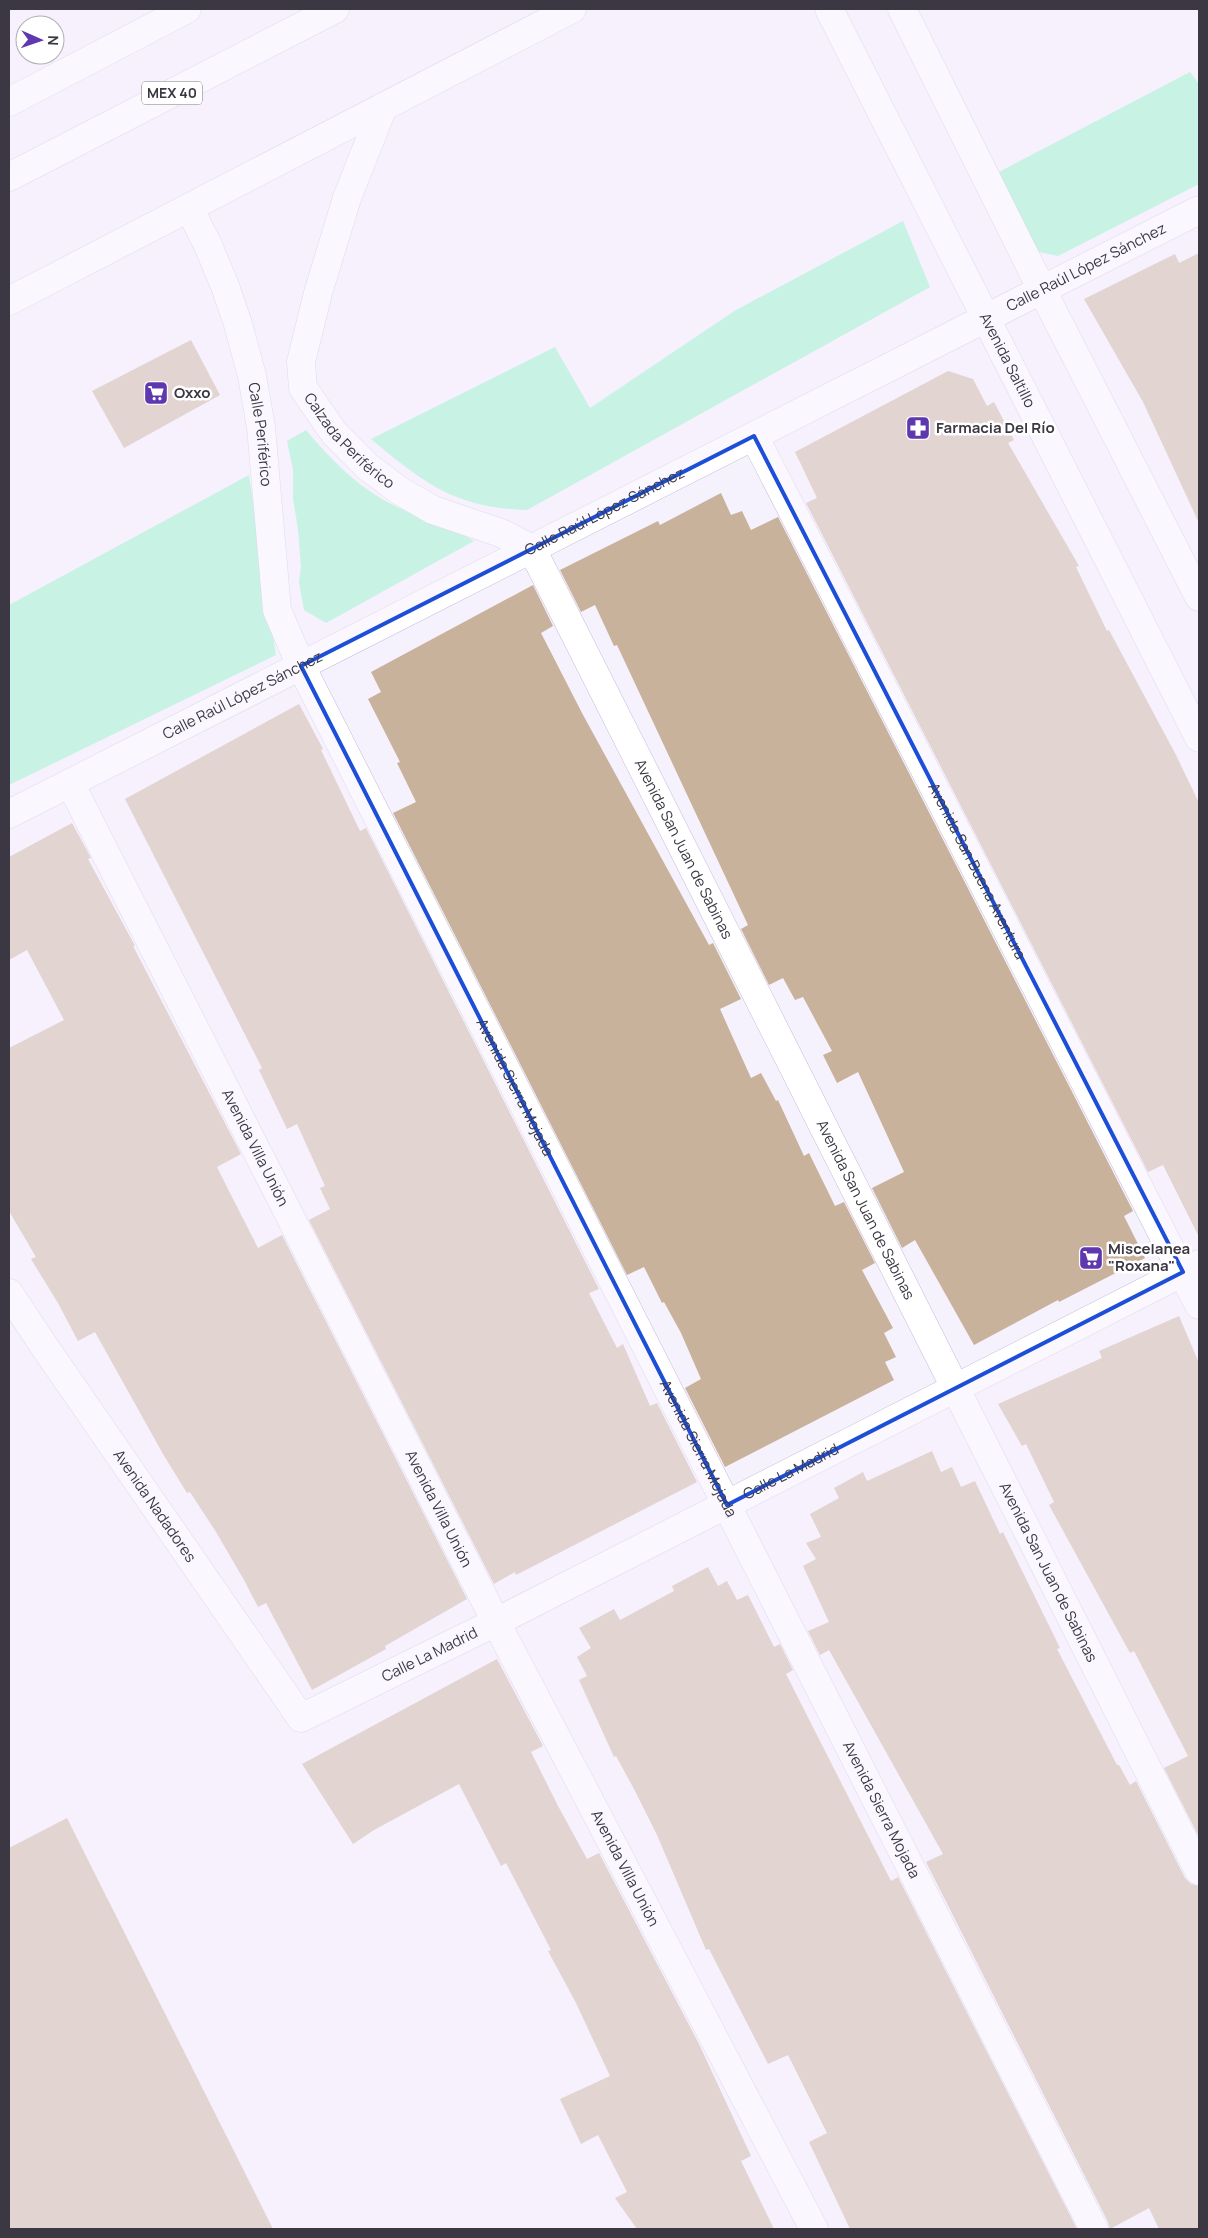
<svg xmlns="http://www.w3.org/2000/svg" width="1208" height="2238" font-family="Manrope,sans-serif">
  <rect width="100%" height="100%" fill="#f5f1fd"/>
  <g fill="#8ff4c5">
    <path d="M1190,72L1199,84V184L1058,256L1039,252L997,173Z"/>
    <path d="M903,221L930,287L527,510C455,508 424,483 371,439L555,347L590,408L736,310Z"/>
    <path d="M306,430C330,459 360,489 393,505C420,519 449,525 474,541L326,623L304,610L299,582L301,567L298,529L293,499V470L287,441Z"/>
    <path d="M249,475L276,655L9,785V605Z"/>
  </g>
  <g fill="#c9b29b">
    <path d="M1199,253V523L1143,402L1084,299L1175,254L1179,263Z"/>
    <path d="M191,340L220,395L124,448L92,391Z"/>
    <path d="M948,371L973,379L987,406L994,402L1014,440L1008,443L1079,566L1076,567L1107,631L1109,630L1176,755L1199,803V1237L1163,1165L1148,1172L806,503L817,498L795,452Z"/>
    <path d="M721,493L731,515L742,511L751,530L778,517L1133,1211L1124,1216L1145,1258L1059,1302L1058,1300L974,1345L915,1240L902,1248L872,1188L904,1172L858,1072L837,1083L823,1055L832,1051L803,997L795,1000L783,978L769,985L741,929L748,925L617,645L614,646L595,605L581,612L560,570L658,521L660,525Z"/>
    <path d="M533,585L553,626L541,633L582,713L709,945L713,943L741,999L720,1009L751,1078L761,1073L776,1101L778,1100L804,1156L809,1153L835,1206L844,1202L875,1263L862,1270L893,1328L884,1333L896,1357L885,1362L894,1380L725,1467L685,1388L701,1379L681,1333L664,1302L662,1303L644,1267L627,1275L393,813L416,802L397,763L400,762L368,699L381,692L371,672Z"/>
    <path d="M299,704L323,749L321,750L360,831L366,828L599,1289L589,1293L617,1348L623,1344L650,1406L657,1403L697,1482L516,1575L515,1572L494,1584L309,1220L330,1209L320,1188L325,1186L297,1124L287,1129L259,1070L262,1068L125,799Z"/>
    <path d="M72,823L91,858L88,859L135,946H133L241,1154L217,1167L232,1197L258,1248L282,1235L467,1599L385,1646L386,1649L312,1690L266,1603L258,1607L244,1580L216,1532L190,1492L187,1493L163,1454L95,1332L78,1341L58,1303L31,1259L36,1257L9,1211V1048L64,1020L27,950L9,960V857Z"/>
    <path d="M1179,1316L1199,1363V1837L1164,1768L1188,1756L1134,1651L1130,1653L1049,1505L1054,1502L1026,1444L1022,1446L998,1404L1102,1358L1099,1351Z"/>
    <path d="M932,1451L941,1472L952,1467L961,1487L975,1481L1000,1534L1003,1532L1060,1648L1057,1649L1117,1765H1119L1130,1785L1136,1781L1185,1878L1191,1884L1199,1886V2229H1159L1149,2208L1110,2229L1108,2222L926,1862L943,1854L829,1650L820,1655L808,1631L829,1622L803,1566L816,1559L806,1543L821,1537L810,1514L839,1498L834,1488L863,1472L867,1481Z"/>
    <path d="M708,1567L718,1586L727,1581L737,1600L748,1595L774,1647L780,1644L793,1670L786,1674L891,1881L898,1877L1077,2229H850L809,2142L827,2133L788,2055L768,2064L709,1949L706,1950L657,1835L634,1789L616,1756L614,1757L579,1680L587,1676L577,1657L591,1648L579,1628L614,1609L620,1620L674,1591L672,1586Z"/>
    <path d="M497,1659L543,1746L531,1752L558,1806L587,1859L599,1853L699,2044L751,2156L741,2161L774,2229H637L615,2198L627,2192L598,2135L581,2144L560,2099L610,2076L576,2003L548,1951L551,1950L506,1863L501,1866L459,1784L374,1830L353,1844L302,1764Z"/>
    <path d="M67,1818L273,2229H9V1848Z"/>
  </g>
  <g fill="none" stroke-linecap="round" stroke-linejoin="round">
    <defs>
      <g id="minor">
        <path id="s1" d="M383,107L347,198L318,293L301,362L303,388L334,433L368,467L400,491L433,510L501,533L532,549L1199,1871"/>
        <path id="s2" d="M189,208L207,243L225,286L238,324L252,376L261,427L277,610L301,666L1094,2229"/>
        <path id="s3" d="M754,436L1199,1305"/>
        <path id="s4" d="M70,783L496,1622L814,2229"/>
        <path id="s5" d="M9,814L1199,210"/>
        <path id="s6" d="M9,1293L44,1346L301,1718L496,1622L1199,1264"/>
      </g>
      <g id="tertiary">
        <path id="s7" d="M829,9L1199,738"/>
        <path d="M902,9L1042,290L1199,597"/>
      </g>
      <path id="secondary" d="M9,301L572,9"/>
      <g id="motorway">
        <path d="M9,102L187,9"/>
        <path d="M9,177L335,9"/>
      </g>
    </defs>
    <use href="#minor" stroke="#c7bdda" stroke-width="29"/>
    <use href="#tertiary" stroke="#c7bdda" stroke-width="29"/>
    <use href="#secondary" stroke="#c7bdda" stroke-width="29"/>
    <use href="#motorway" stroke="#c7bdda" stroke-width="29"/>
    <use href="#minor" stroke="#fff" stroke-width="28"/>
    <use href="#tertiary" stroke="#fff" stroke-width="28"/>
    <use href="#secondary" stroke="#fff" stroke-width="28"/>
    <use href="#motorway" stroke="#fff" stroke-width="28"/>
  </g>
  <path d="M0 0H1208V2238H0ZM754,436L1183,1272L727,1505L301,666Z" fill="#f5f1fd" fill-opacity=".55" fill-rule="evenodd"/>
  <path fill="none" stroke="#1d4ed8" stroke-width="4" stroke-linejoin="round" d="M754,436L1183,1272L727,1505L301,666Z"/>
  <defs>
    <symbol id="supermarket-square" viewBox="-11 -11 22 22"><rect x="-9" y="-9" width="18" height="18" rx="4" fill="#5f37af" stroke="#fff"/><path d="M-6-5.5h2.5l.6 2H6L4.5 2H-2.5L-4.4-4H-6ZM-1.5 3.2a1.3 1.3 0 1 0 .1 0ZM3 3.2a1.3 1.3 0 1 0 .1 0Z" fill="#fff"/></symbol>
    <symbol id="pharmacy-square" viewBox="-11 -11 22 22"><rect x="-9" y="-9" width="18" height="18" rx="4" fill="#5f37af" stroke="#fff"/><path d="M-2-6h4v4h4v4h-4v4h-4v-4h-4v-4h4Z" fill="#fff"/></symbol>
  </defs>
  <g fill-rule="evenodd">
    <use href="#supermarket-square" x="142" y="379" width="28" height="28"/>
    <use href="#pharmacy-square" x="904" y="414" width="28" height="28"/>
    <use href="#supermarket-square" x="1077" y="1244" width="28" height="28"/>
  </g>
  <g text-anchor="middle" stroke-width="5" stroke-linejoin="round" paint-order="stroke">
    <rect fill="#fff" stroke="#76747b" stroke-width="1" x="142" y="81.5" width="60" height="23" rx="4"/>
    <g font-size="14" font-weight="bold" fill="#3c3843">
      <text x="172" y="98">MEX 40</text>
    </g>
    <g font-size="15" fill="#3c3843" stroke="#fff">
      <text dy="5" stroke="none"><textPath href="#s5" startOffset="1208">Calle Raúl López Sánchez</textPath></text>
      <text dy="5" stroke="none"><textPath href="#s7" startOffset="394">Avenida Saltillo</textPath></text>
      <text dy="5" stroke="none"><textPath href="#s2" startOffset="239">Calle Periférico</textPath></text>
      <text dy="5" stroke="none"><textPath href="#s1" startOffset="365">Calzada Periférico</textPath></text>
      <text dy="5" stroke="none"><textPath href="#s5" startOffset="668">Calle Raúl López Sánchez</textPath></text>
      <text dy="5" stroke="none"><textPath href="#s5" startOffset="262">Calle Raúl López Sánchez</textPath></text>
      <text dy="5" stroke="none"><textPath href="#s1" startOffset="918">Avenida San Juan de Sabinas</textPath></text>
      <text dy="5" stroke="none"><textPath href="#s3" startOffset="489">Avenida San Buena Aventura</textPath></text>
      <text dy="5" stroke="none"><textPath href="#s2" startOffset="949">Avenida Sierra Mojada</textPath></text>
      <text dy="5" stroke="none"><textPath href="#s4" startOffset="409">Avenida Villa Unión</textPath></text>
      <text dy="5" stroke="none"><textPath href="#s1" startOffset="1322">Avenida San Juan de Sabinas</textPath></text>
      <text dy="5" stroke="none"><textPath href="#s2" startOffset="1354">Avenida Sierra Mojada</textPath></text>
      <text dy="5" stroke="none"><textPath href="#s6" startOffset="1064">Calle La Madrid</textPath></text>
      <text dy="5" stroke="none"><textPath href="#s6" startOffset="258">Avenida Nadadores</textPath></text>
      <text dy="5" stroke="none"><textPath href="#s4" startOffset="814">Avenida Villa Unión</textPath></text>
      <text dy="5" stroke="none"><textPath href="#s1" startOffset="1728">Avenida San Juan de Sabinas</textPath></text>
      <text dy="5" stroke="none"><textPath href="#s6" startOffset="659">Calle La Madrid</textPath></text>
      <text dy="5" stroke="none"><textPath href="#s2" startOffset="1759">Avenida Sierra Mojada</textPath></text>
      <text dy="5" stroke="none"><textPath href="#s4" startOffset="1219">Avenida Villa Unión</textPath></text>
    </g>
    <g font-size="15" font-weight="bold" fill="#3c3843" stroke="#fff" text-anchor="start">
      <text x="174" y="398">Oxxo</text>
      <text x="936" y="433">Farmacia Del Río</text>
      <text x="1108" y="1254">Miscelanea<tspan x="1108" dy="17">"Roxana"</tspan></text>
    </g>
  </g>
  <rect width="1208" height="2238" fill="none" stroke="#3c3843" stroke-width="20"/>
  <g transform="translate(40 40) rotate(92)"><circle r="24" fill="#ffffff" stroke="#b1afb4"/>
  <path d="M0-4L9 19L0 12L-9 19Z" fill="#5f37af"/>
  <text y="-8" font-size="14" font-weight="bold" text-anchor="middle" fill="#3c3843">N</text>
  </g>
</svg>
